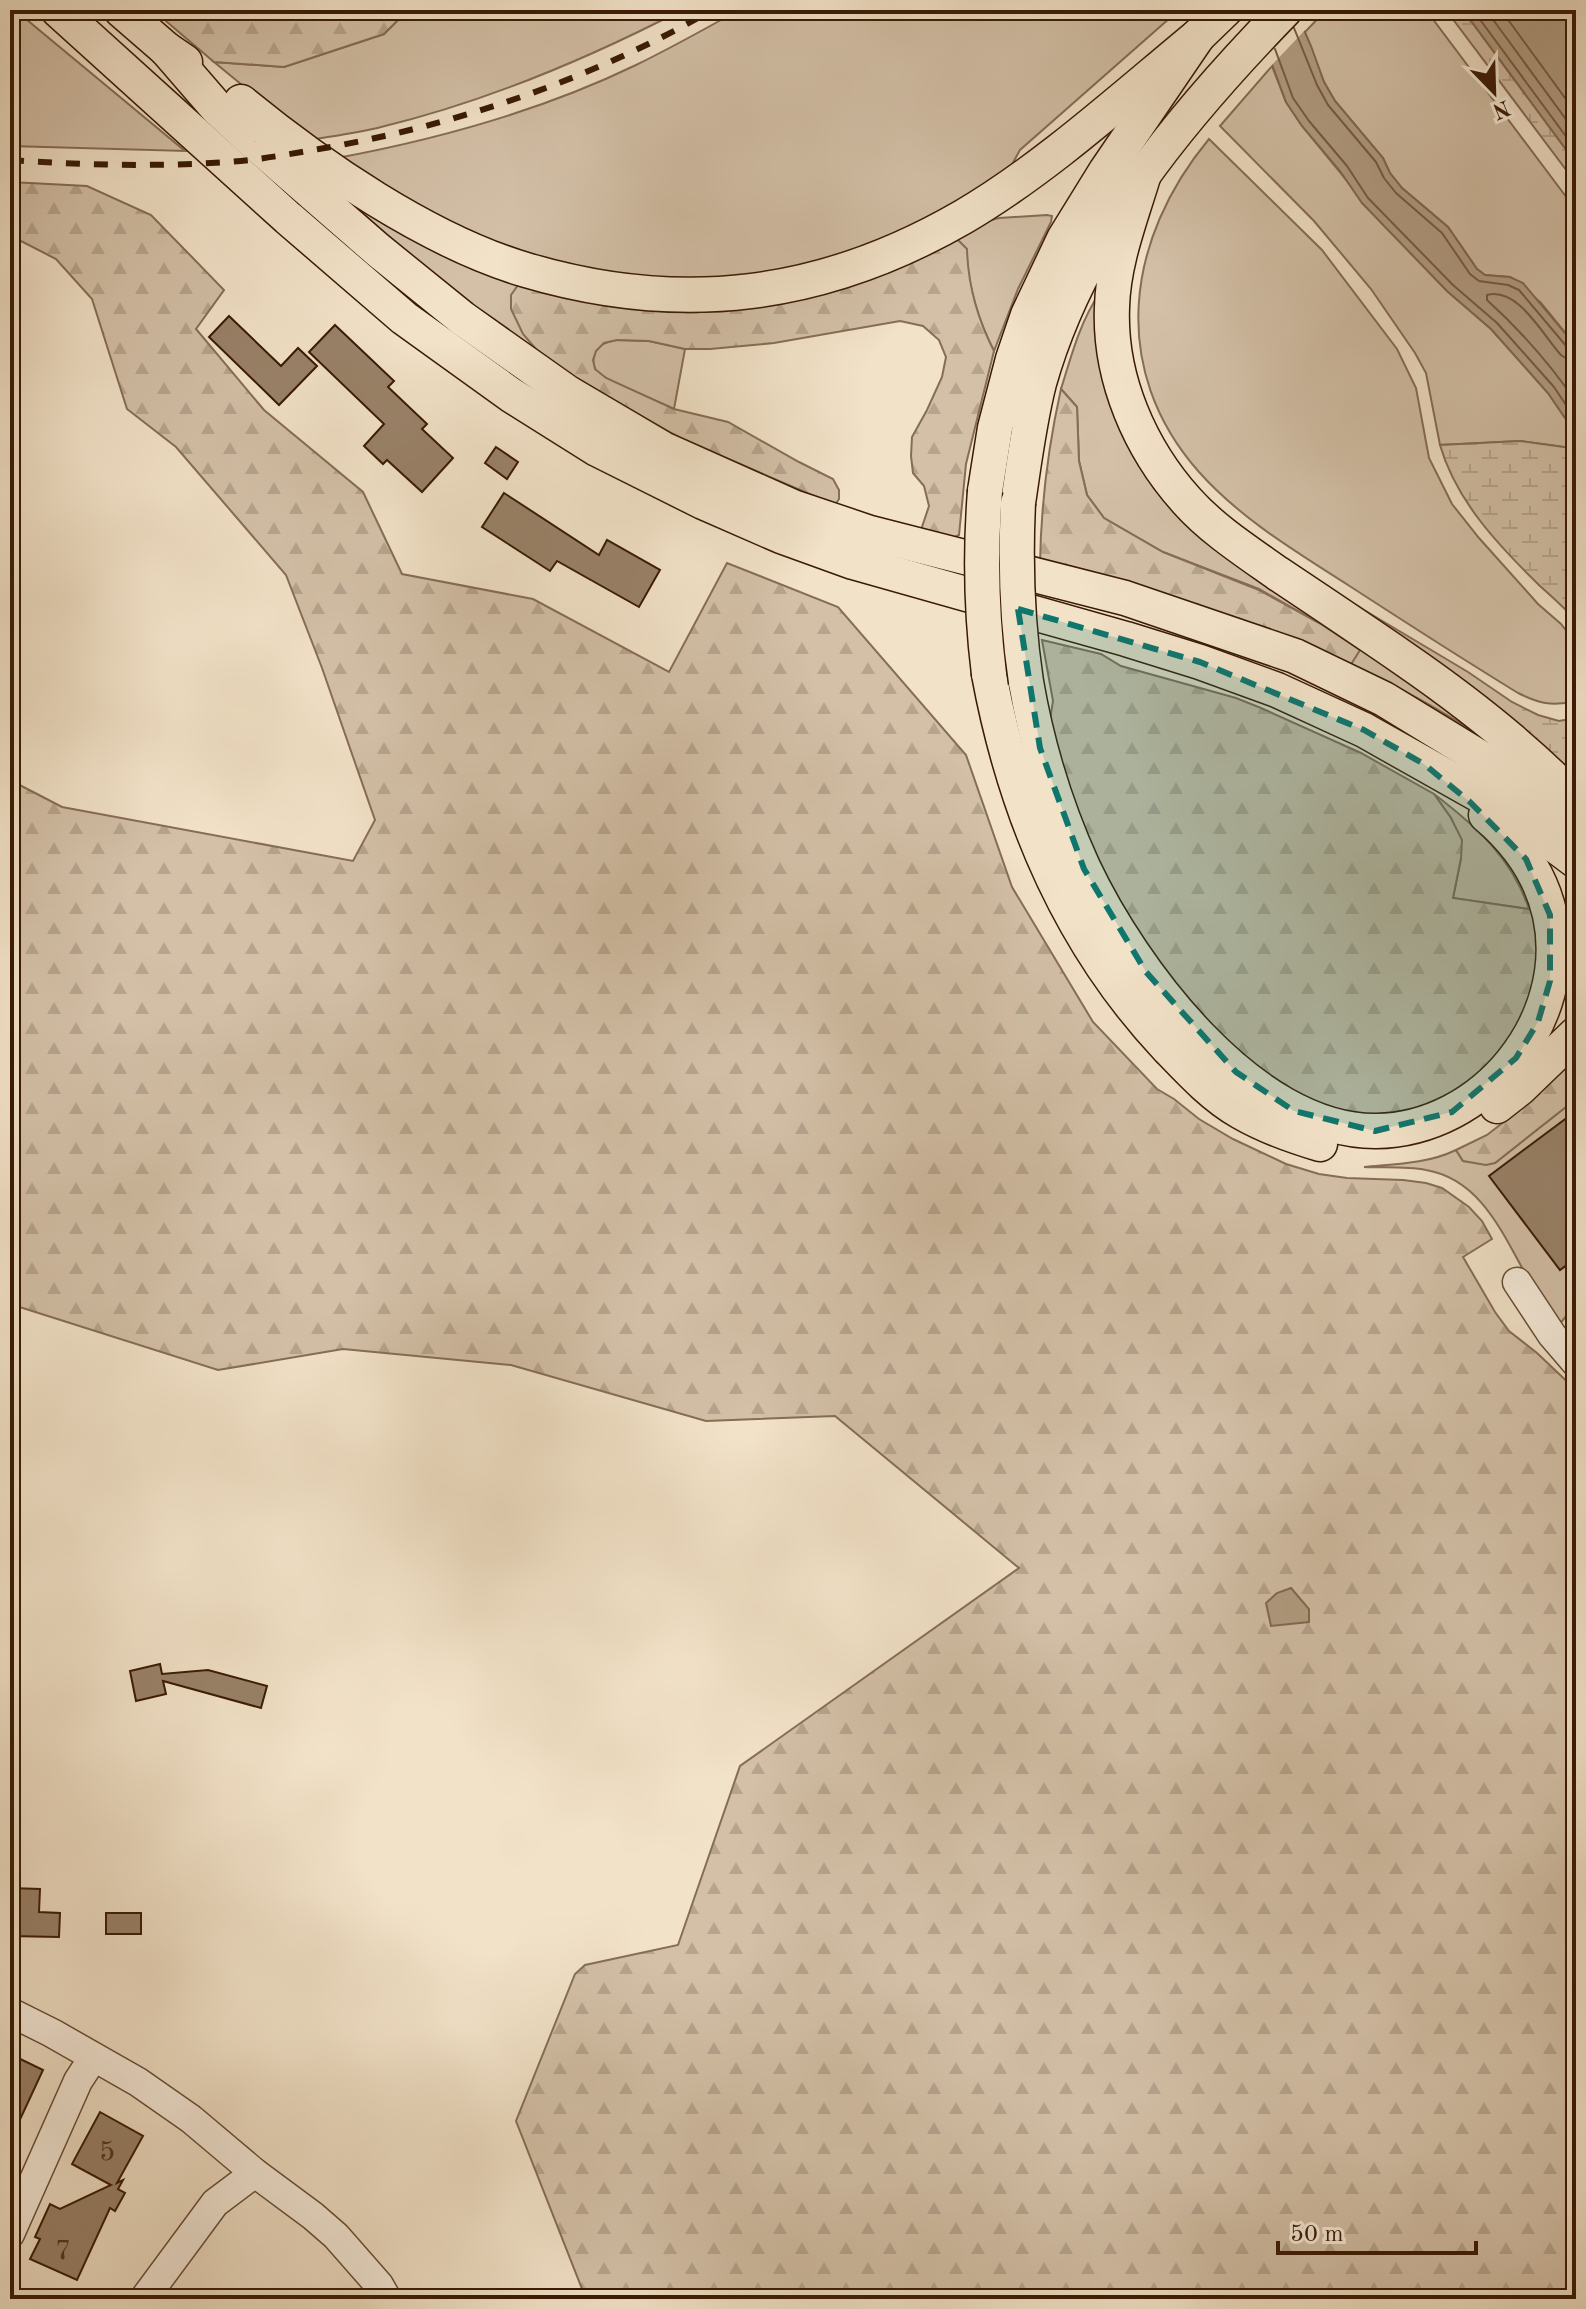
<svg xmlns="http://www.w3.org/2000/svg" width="1586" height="2309" font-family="'Old Standard TT',serif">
  <defs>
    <pattern id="forest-firs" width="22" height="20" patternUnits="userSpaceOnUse" patternTransform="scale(2)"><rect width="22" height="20" fill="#d3c0a7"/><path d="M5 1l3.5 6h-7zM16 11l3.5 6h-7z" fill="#b6a48e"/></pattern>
    <pattern id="wetland-marsh" width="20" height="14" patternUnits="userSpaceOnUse" patternTransform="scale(2)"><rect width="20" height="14" fill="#d3c0a7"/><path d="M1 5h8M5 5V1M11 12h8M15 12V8" fill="none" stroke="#b6a48e"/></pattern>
  </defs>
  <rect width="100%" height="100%" fill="#f2e2c8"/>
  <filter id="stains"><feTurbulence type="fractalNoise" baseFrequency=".0025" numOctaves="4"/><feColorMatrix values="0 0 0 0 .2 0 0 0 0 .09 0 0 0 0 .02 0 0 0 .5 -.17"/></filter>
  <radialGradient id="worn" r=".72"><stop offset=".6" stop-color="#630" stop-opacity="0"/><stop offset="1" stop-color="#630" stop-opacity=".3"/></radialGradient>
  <g fill="#d3c0a7" stroke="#866d55" stroke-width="2">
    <path d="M10,10H15L185,151L10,146Z"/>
    <path d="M408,10H682C587,59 485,102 381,127C358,133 333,136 309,140L214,62L284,67L384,34Z"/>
    <path d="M739,10H1179L1020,150L1010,168L999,178L876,247L730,282L582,274L457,228L337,158C439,139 541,111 636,65C671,48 705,29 739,10Z"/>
    <path d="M1326,10H1426L1576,210V346L1541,303L1510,277L1485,275L1477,269L1448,227L1402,188L1390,173L1383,158L1335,101L1324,82L1305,32Z"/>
    <path d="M1272,66L1286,102L1302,126L1380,221L1447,291L1491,329L1548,393L1576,434V451L1571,448L1520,441L1440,445L1426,373L1415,353L1371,289L1314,221L1220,126Z"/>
    <path d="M1209,139L1322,250L1397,349L1416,388L1429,458L1452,504L1479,538L1538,604L1561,624L1576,643L1575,701C1552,707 1538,703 1518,693C1461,658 1405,622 1348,585C1295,551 1241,519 1199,472C1108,369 1126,239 1209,139Z"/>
    <path d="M315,179L521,281L548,363L468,308Z"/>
    <path d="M1047,215L1052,216L1051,222L1018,289L994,351C977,318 968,286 966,249L949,242L984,222L999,218Z"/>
    <path d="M1099,294L1142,457L1510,753C1458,722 1407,688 1350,666L1359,650L1321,624L1259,589L1163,552L1104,518L1087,495L1079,461L1077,407L1061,389C1071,357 1080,322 1099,294Z"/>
    <path d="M617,340L649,341L685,349L674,409C658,401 604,382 595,369C594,366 593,360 594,357C596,344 607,342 617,340Z"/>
    <path d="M1434,794C1476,826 1512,858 1529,909L1453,898L1461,858L1451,818Z"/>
    <path d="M1576,1099V1304L1559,1325C1548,1307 1535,1290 1525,1273C1501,1230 1479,1179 1426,1170C1406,1166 1384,1168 1364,1167C1395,1164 1427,1164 1456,1150L1463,1161L1495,1163Z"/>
  </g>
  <g fill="url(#forest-firs)" stroke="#866d55" stroke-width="2">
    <path d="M153,10H408L384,34L284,67L214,62Z"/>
    <path d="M10,182L87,186L151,215L224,290L196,329L264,410L363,492L402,574L533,599L669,672L727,563L838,607L966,755L1012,887L1093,1022L1157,1089L1174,1099L1199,1119L1233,1139L1286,1164L1319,1174L1347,1178L1403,1180L1426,1183L1442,1188L1469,1207L1482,1221L1492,1239L1463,1257L1495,1312L1509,1331L1537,1353L1576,1390V2299H586L516,2121L575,1974L585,1965L678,1945L740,1766L1019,1568L835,1416L706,1421L511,1365L343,1349L218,1370L10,1304V780L62,807L353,861L375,820L322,668L286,575L176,447L127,409L92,299L56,259L21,241H10Z"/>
    <path d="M958,240L967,249C968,286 977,318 994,351L966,464L959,535L948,540L921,530L929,506L924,486L913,473L911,456L912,437L927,410L942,377L946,357L939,340L923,326L900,321L774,343L710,349H685L649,341L617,340L604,343L596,351L593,360L595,369L606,378L674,409L728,422L799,462L833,479L839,490V499L835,505L682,439L548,363L523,334L511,309V295L521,281L614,304Z"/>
    <path d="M1061,389L1077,407L1079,461L1087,495L1104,518L1163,552L1259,590L1321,624L1360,650L1350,666L1040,564C1041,505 1048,447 1061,389Z"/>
    <path d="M1042,640L1101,654L1121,666L1236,698L1261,708L1361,753L1434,794L1451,818L1462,840L1461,858L1453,898L1534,910L1538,959L1526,1023L1460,1095L1402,1115L1344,1114L1273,1083L1199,1015L1135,931L1083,831L1049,726L1053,701Z"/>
    <path d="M1576,1055V1099L1495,1163L1486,1165L1463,1161L1456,1150L1487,1135L1518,1111Z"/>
  </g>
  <g fill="url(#wetland-marsh)" stroke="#866d55" stroke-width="2">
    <path d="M1446,10H1463L1576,163V183Z"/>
    <path d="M1520,441L1571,448L1576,451V621C1565,608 1552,597 1540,586C1499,546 1456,501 1440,445Z"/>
    <path d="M1312,579L1468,672L1512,702L1538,715L1559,721L1576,718V781Z"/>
  </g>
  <g fill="#b39e85" stroke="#826951" stroke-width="2">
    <path d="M1295,10L1311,46L1324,82L1335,101L1383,158L1390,173L1402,188L1448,227L1477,269L1485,275L1510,277L1523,283L1576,346V434L1548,393L1491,329L1447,291L1362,203L1340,171L1302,126L1286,102L1264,43Z"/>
    <path d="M1463,10H1576V163Z"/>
    <path d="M1291,1588L1309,1609V1622L1271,1626L1266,1603L1277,1593Z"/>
  </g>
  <path fill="#f2e2c8" d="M1243,10H1299L1307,28L1269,68L1260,45Z"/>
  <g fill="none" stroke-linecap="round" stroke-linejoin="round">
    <g stroke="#765c44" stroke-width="2">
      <path d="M1473,10L1576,150"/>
      <path d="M1486,10L1576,133"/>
      <path d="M1501,10L1576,113"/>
      <path d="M1294,28L1317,85L1328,105L1376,162L1384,178L1396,193L1442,233L1470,274L1479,281L1508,285L1519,290L1567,347L1576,350"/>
      <path d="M1275,49L1293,98L1309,121L1347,166L1368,198L1453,285L1497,323L1554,387L1576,420"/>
      <path d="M1576,360L1567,359L1561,355C1542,334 1518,287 1487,295V300C1520,330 1551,365 1576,402"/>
    </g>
  </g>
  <g fill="#998269" stroke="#391a03" stroke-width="2">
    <path d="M229,316L281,366L298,348L317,366L279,405L209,337Z"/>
    <path d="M335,325L394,381L388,387L427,424L422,429L453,458L422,492L387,460L383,464L364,446L384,424L309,352Z"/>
    <path d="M496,447L518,462L507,479L485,463Z"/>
    <path d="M504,493L599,555L607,540L660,570L639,607L557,561L550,571L482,527Z"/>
    <path d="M1576,1111V1258L1560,1270L1489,1176Z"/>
    <path d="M160,1664L162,1674L208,1670L267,1686L261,1708L163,1681L166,1694L136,1701L130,1671Z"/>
    <path d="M10,1888L40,1889L39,1912L60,1913L59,1937L10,1936Z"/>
    <rect x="106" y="1913" width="35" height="21"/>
    <path d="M10,2054L43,2070L10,2141Z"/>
    <path d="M100,2112L143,2136L117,2183L123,2180L118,2189L125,2193L115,2211L110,2208L77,2280L30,2259L40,2239L35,2237L50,2204L60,2209L111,2185L72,2164Z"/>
  </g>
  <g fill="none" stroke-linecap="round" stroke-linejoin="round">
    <defs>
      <g id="minor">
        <path d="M1517,1282L1552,1335L1576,1363"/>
        <path d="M10,2012L52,2033L138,2082L191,2119L255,2173L313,2216L336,2236L379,2285L387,2299"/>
        <path d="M10,2234L78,2081L93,2058"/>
        <path d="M144,2299L215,2203L255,2173"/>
      </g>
      <g id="major">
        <path d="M58,10L288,218L404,318L511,395L597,449L703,502L781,536L853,562L1126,639L1200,662L1277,690L1364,730L1513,814L1576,861"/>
        <path d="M121,10L166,49L185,62"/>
        <path d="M166,49L217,108L254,142L378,250L462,318L568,393L663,449L793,507L870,533L1125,598L1295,656L1384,699L1502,771L1576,820"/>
        <path d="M241,102C319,166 428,241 526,270C681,316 823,298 963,217C1045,169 1124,97 1198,36"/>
        <path d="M1143,177C1130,220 1113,263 1112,307C1109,378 1140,449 1187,501C1212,529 1246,551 1277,573C1319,601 1361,629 1403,658C1464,700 1525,747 1576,801"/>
        <path d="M985,491L995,428L1013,359L1028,315L1064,239L1106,171L1198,36L1225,10"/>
        <path d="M1018,503C1024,463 1029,422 1039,383C1080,237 1181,117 1285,10"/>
        <path d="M989,674C1015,814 1069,943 1168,1048C1190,1071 1213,1096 1241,1112C1265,1126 1293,1136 1320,1144"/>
        <path d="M1026,682C1037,746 1056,808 1083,867C1131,969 1251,1132 1376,1131C1483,1130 1573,1021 1550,915C1541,875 1517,841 1486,815"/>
        <path d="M1497,1106L1520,1088L1576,1034"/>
      </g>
    </defs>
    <use href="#minor" stroke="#674c34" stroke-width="31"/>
    <use href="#major" stroke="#391a03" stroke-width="37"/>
    <use href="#minor" stroke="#f7ecdb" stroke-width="28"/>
    <use href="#major" stroke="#f2e2c8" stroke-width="34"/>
    <path stroke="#391a03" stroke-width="6" stroke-dasharray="14 14" stroke-linecap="butt" d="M10,160C83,165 156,167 228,162C259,160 289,154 319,149C454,126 593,79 712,10"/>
    <defs>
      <g id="major-bridge">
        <path d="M985,491C980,555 981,610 989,674"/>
        <path d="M1018,503C1015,564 1017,622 1026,682"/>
      </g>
    </defs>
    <use href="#major-bridge" stroke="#391a03" stroke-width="37" stroke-linecap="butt"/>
    <use href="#major-bridge" stroke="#f2e2c8" stroke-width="34"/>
  </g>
  <path fill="#0f766e" fill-opacity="0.2" stroke="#0f766e" stroke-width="6" stroke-dasharray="16 10" stroke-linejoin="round" d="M1018,609L1200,662L1364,730L1424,764L1470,802L1526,859L1550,915V981L1538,1022L1516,1058L1452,1112L1375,1131L1294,1111L1236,1072L1146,972L1084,869L1040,748Z"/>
  <g text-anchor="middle" stroke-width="7" stroke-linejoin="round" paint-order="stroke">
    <g font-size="28" fill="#51341c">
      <text x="107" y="2160">5</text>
      <text x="63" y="2259">7</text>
    </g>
  </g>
  <rect width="1586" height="2309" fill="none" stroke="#f2e2c8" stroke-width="40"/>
  <rect x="12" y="12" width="1562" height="2285" fill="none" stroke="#391a03" stroke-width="4"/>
  <rect x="20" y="20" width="1546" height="2269" fill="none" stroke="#391a03" stroke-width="2"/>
  <g transform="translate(1494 92) rotate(157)" stroke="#f7ecdb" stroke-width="6" paint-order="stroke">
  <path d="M0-6L14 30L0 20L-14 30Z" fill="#391a03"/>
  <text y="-12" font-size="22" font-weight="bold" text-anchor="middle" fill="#391a03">N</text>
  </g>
  <path d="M1278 2241v12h198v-12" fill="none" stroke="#391a03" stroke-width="4"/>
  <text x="1290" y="2241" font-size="24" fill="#391a03" stroke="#f7ecdb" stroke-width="6" paint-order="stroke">50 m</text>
  <rect width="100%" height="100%" filter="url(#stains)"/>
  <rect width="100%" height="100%" fill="url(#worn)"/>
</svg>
